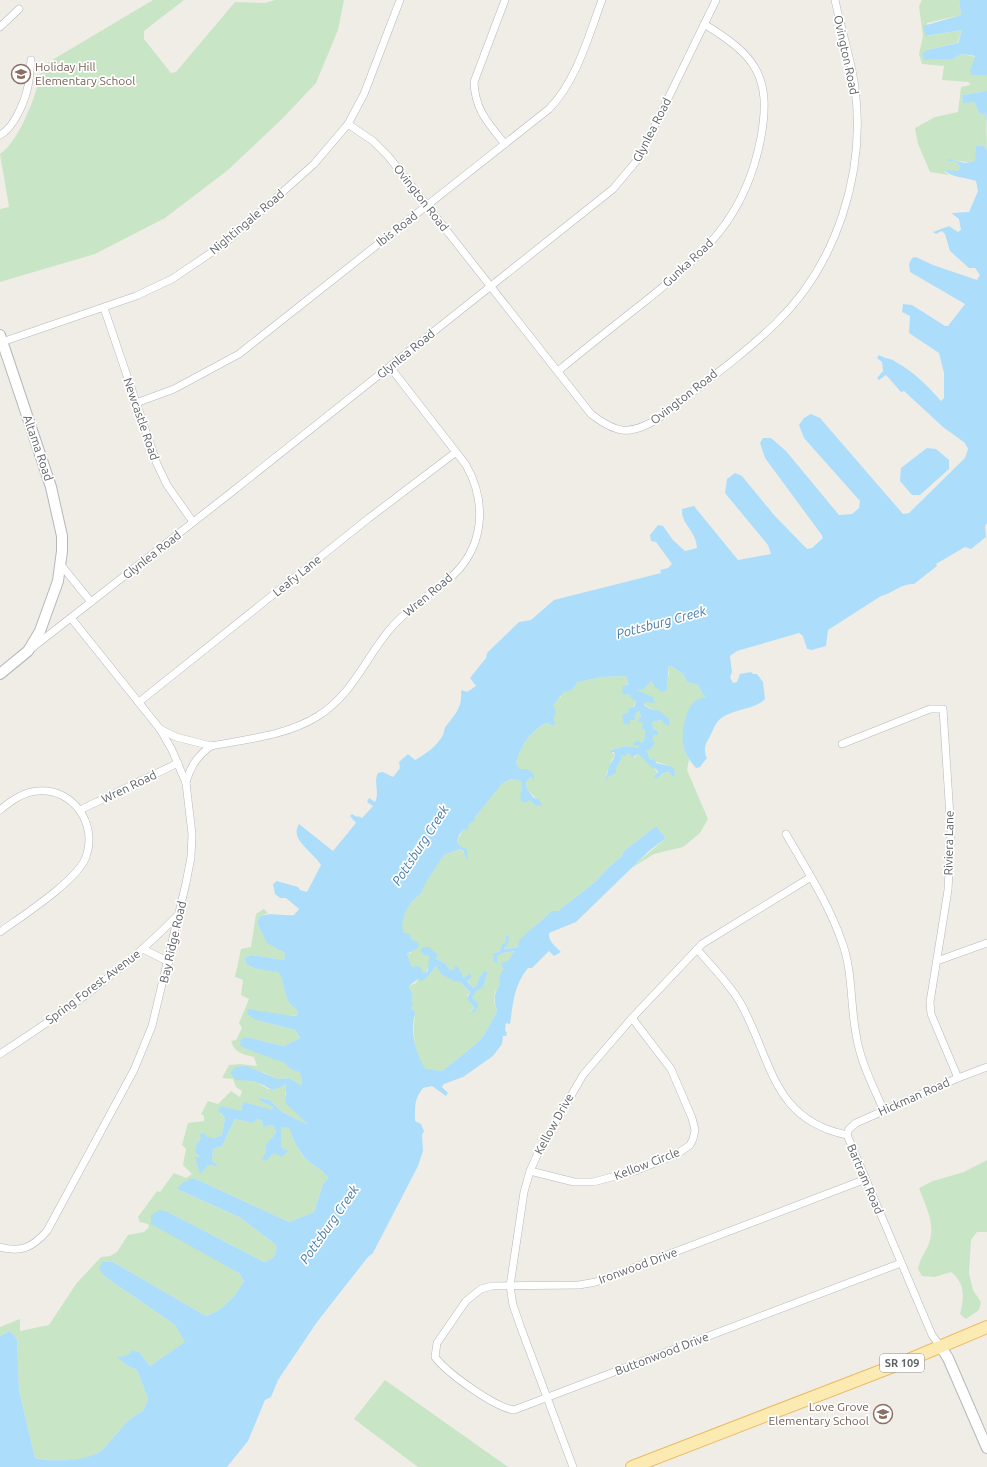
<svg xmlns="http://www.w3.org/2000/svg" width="987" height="1467" font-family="Ubuntu,sans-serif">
  <rect width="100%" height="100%" fill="#f0ede7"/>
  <g fill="#c8e6c5">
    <path d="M153,0H184L144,31V39L171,73L176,72L235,2L265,3L275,0H344L338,30L316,83L283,118L228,170L165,218L95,254L0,282V209L9,207L0,154C20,141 39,89 42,66Z"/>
    <path d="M922,0H959L961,15L927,23V36L962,30L957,43L927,50L953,59L962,54L976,57L973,75L987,76V91L962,95L963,102H974L980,115L986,113L987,150L984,146L975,161C962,164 959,159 948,161L956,162L960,167L958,171H944L949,175L930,172L918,144L915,128L935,117L958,112L961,87L970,85L969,82L942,80L944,66L922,64L919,54L923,36L919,6Z"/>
    <path d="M671,666L683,674L687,682L698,685L702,693L706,697L684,730L683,747L689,760L687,770L708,819L700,833L683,847L654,854L630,869L666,838L656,826L624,851L621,857L611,865L595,882L558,911C545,912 525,936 518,947L505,949L506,942L502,944L499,952L493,953L497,962V956L503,953L516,951L504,968L500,985L495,992L494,1001L497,1011L484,1035L476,1044L442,1071L426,1070C424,1067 421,1065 420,1062C416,1053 411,1026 415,1018L411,1008V998L413,996L409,986L416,983L418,979L427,978L436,966L449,978L460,982L470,992L467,996L475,1008L469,1012H475L478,1008L472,998L475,991L483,987L488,971L483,972L481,976L479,977L476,988H474L456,969L450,970L445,963L436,959V953L433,951L429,956L430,962L426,973L412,967L407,954L411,953L412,940C408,936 402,933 402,927C400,915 412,900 421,894L424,884L444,855L460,849L468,857L457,842C460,834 466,823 475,820V817L502,784L511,779L521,781C523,792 526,798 535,805L540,803L527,789L526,782L531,777L535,780L528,769H520L516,763C522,743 529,734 546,723L553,726V705L557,698H560L564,691L572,690L578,682L602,677L626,676L629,694L636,700C633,709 628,713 626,723L639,711L645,730L644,741L639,745V748L626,746L611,750L615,756L612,759L606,775L608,777L621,760V755L627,753L631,755L634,758L637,754C647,759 657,767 658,778L663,773L669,772L674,776L675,774L670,766L651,760L645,750L655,734L658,735L654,730L652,722L661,720L663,721L667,718C657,709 653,712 644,704L645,702H650L636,690L646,687L652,681L666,679L669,674L668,667Z"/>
    <path d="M264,909L268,913L260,916L257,923L267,942L285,953L284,960L252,955L244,958L247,965L257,969L278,971C288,986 280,998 297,1010L298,1015L256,1020L295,1030L300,1038L284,1046L246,1037L241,1047L285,1062L289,1068L300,1073L302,1082L301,1085L289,1078L278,1079L262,1072L250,1081L257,1082L268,1089L286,1084L287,1087L285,1094L311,1126L282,1112L270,1100L259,1097L262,1102L273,1107L272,1111L243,1102L241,1111L220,1113L225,1118L222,1135L214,1138H201L196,1145L195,1152L200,1157H196L209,1165L218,1167L212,1160L213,1149L222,1146L235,1119L253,1123L258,1119L262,1121L263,1127L273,1125L276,1132L271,1138L274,1153L281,1147V1126L289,1128C293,1140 299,1154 309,1162C316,1167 323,1170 328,1178L323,1184L314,1212L289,1222L194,1178L177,1189L241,1218L276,1245C277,1255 274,1259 264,1262L168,1212L239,1273L244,1281C234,1298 225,1309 206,1316L113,1262L103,1261L104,1276L175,1325L186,1342L150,1366L140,1353L118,1357L128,1366L137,1370L148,1399L143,1411C125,1419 117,1435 103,1449C89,1463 53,1462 35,1458L19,1390L17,1339L10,1331L0,1336V1327L20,1319V1331L49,1325L76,1284L101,1257L110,1256L117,1252L128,1235L144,1232L149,1227L148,1224L140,1222L138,1217L157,1191L160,1192L174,1173L186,1178L192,1174L183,1165L186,1149L182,1145L188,1123L204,1121V1116L201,1114L208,1101L218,1104L231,1091L240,1097L242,1091L236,1087L233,1079L222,1078L229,1065L241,1064L257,1066L254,1057C242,1054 235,1053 231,1041L236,1040L242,1028L239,1023L249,999L241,995L243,980L235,977L241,949L251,947L256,914Z"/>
    <path d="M987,1160V1232H977L971,1240L969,1273L973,1290L981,1302L979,1310L966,1319L960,1314C964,1298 966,1284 951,1272L935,1277L922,1276L918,1269C920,1257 927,1251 930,1240C935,1222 925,1205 919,1188L933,1181L964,1172Z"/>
    <path d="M385,1380L508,1467H418L354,1419Z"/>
  </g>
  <g fill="#acdefb">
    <path d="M959,0H987V76L972,75L970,71L975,56L962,54L953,59L924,60L922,54L927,50L958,43L962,30L926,36L923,26L961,15Z"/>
    <path d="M987,91V127L986,113L980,115L974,102L963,103L962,95Z"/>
    <path d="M976,146H984L987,150V523L985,526L986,537L971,549L965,547L936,564L937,566L914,584C902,583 893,593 881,596L828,630L826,646L812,650L807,649L803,636L799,633L737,651L730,656L732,672L730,677L733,683L737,682L740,674L751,672L753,674H757L763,682L765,699C753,711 731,708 718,721C714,726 712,733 709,738C705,745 703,750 707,758L700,767L696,768C691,762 687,757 684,749C680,737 685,706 697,700C700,698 704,698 706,697L702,693L698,685L687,682L683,674L671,666L668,667C669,675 666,681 667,690L662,692L654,686L652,681L644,689L637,690L653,697L655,703L645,702L644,705L650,709L660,711L669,719V726L664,724L661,720L652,722L654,730L658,731V735H654L652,740L655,743L651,749L646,751L651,760L655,759L656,763L670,766L674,769L675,775L673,777L669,772L663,773L658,778L655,779L654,777L658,772L656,769C646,766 646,758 637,754L632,758L631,755L627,753L626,756L621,755V760L616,768V773L608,777L605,783L609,766L615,756L614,752H611V750L626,746L639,748V745L635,746L633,743L638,740L641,743L644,741L645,730L642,729L643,722L640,723L638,720L641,717L639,711L635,715V720H630V725L626,723L624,725L622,715L629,712L628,708L634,707L636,701L631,698L629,694L625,695L622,692L623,686L628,685L626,676L602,677L578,682L572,690L564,692L553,705L556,712L553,720L556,722L553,726L546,723C529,733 522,744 516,763L520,769H528L534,774V782L531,777L526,782L527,789L534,798L539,799L542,806L535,805L529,800L524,803L521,800L520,794L522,791L521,781L511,779L502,784L475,817V820L468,825L469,830L464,829L459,835L457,842L461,847L467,849L468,862L463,851L460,849L444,855L425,884L421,894C410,901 398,919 404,933L410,934L412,940L418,942L419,947L407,954L412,967L419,966L423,972L426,973L428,970L429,956L424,955L420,951L423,947H429L438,955L436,959L445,963L450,970L455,969L454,965L458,967L464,978L470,973L472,977L467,981L474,988L476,987L479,977L481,976L483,972L488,971L483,987L476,991L472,998L478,1003V1008L475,1012L469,1013L475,1008L467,999L470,992L460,982L454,981L441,974L436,966L427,978L421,981L418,979L409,986L413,996L411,998L413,1004L411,1008L415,1012C415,1017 413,1020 413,1025C412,1037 418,1060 426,1069L442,1071L476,1044L484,1035L497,1011C494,1001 493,994 500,985L499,977L504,968L501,966L503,962L508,961L515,951L503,953L497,956V963L494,962L493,953L499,952L502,944L506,942V936L509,935L508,943L504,949L518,947L519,940L528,932L552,911H558L595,882L611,865L621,857L624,851L656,826L666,838L649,851L576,922L549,933C548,941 555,946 561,952L554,956L549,951L532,968H528C514,985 513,1003 510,1024L506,1023L505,1030L507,1033L506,1036H503L502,1044L493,1056L463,1077L444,1084L442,1087L448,1093L446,1096L432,1086L423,1088C414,1100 415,1106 415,1121L421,1124L424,1131L422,1135L423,1151L418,1166L373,1253L368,1257L317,1322L278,1380L271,1397L265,1400L248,1441L227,1467H0V1336L10,1331L17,1339L19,1390L35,1458C52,1462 90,1462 103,1449C117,1435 125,1419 143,1411L148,1399L137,1370L128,1366L117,1357L128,1355L132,1350L140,1353L150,1366L185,1342L175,1325L104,1276L99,1268L103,1261L113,1262L206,1316C225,1309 234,1298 244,1281L239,1273L151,1224V1215L160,1210L168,1212L264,1262C274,1259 277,1255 276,1245L241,1218L177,1189L182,1183L194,1178L289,1222L314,1212L323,1184L328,1178C323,1170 316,1167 309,1162C299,1153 293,1140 289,1128L281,1127V1147L288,1151L282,1157L274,1153L266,1161L261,1159L266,1153V1145L276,1132L273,1125L263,1127L262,1121L258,1119L253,1123L235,1119L222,1146L213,1149L212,1160L219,1167L209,1165L200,1174L195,1157H200L195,1152L196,1145L201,1138L200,1134L204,1133L207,1137L214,1138L222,1135L225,1118L218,1110L221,1106L241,1111L243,1102L272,1110L273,1107L262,1102L258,1097L270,1100L282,1112L309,1125L286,1104V1084C269,1094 271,1087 256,1082C250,1080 243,1081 236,1080L230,1073L235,1067L246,1066L278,1079L289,1078L301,1085L302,1082L300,1073L289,1068L285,1063L241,1047L240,1040L246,1037L284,1046L300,1038L295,1030L256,1020L247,1014L248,1009L292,1016L298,1015L297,1010C280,998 288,986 278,972L257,969L247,965L244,958L252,955L284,960L285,953L267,943L257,923L260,916C271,912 282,916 294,915L299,909L286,898H280L275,894L273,884L277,881L298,887L300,890L307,892L321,865C313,851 289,840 299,824L333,851L356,823L350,816L352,814L357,817L358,816L362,818L373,806L367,802L369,798L375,802C380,793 373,782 378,773L383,772L393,777L400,768L399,762L408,754L415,760C426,754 437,746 443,735C444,732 444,729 446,726C454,716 463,706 461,692L462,690L467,692L476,686L470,678L486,658L487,653L519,622L531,620L554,600L661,573L660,570L668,568L672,564L656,542L651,541L650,535L658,525L663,526L673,540L685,551L697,548C696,530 681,525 682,509L694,506L738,560L771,554L768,545L725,493L727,479L735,473L742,476L774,515L807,549L812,548L823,538L821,534L765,458L760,443L763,438H771L786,451L839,515L852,514L859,508L860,501L804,438L799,425L804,418L811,414L820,418L903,514L909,513L965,458L968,449L965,443L943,427L904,391L901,392L886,375L879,380L877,378L883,371L882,362L877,358L879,355C885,359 891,358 896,362C914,372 928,386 941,401L944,398V373L939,353L909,333L910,316L902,312L903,304L912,305L945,326H948L965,304L910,272L909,264L912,258L916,257L933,265L977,280L980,275L975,268H969L950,251L945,234L942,231L936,234L933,232L949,226L958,232L961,230L959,219L951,213L969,212L978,191L976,181C965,177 952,178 944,170L958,171L960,167L956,162L947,161L948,159L965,163L975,161Z"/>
    <path d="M927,448L936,449L949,460V469L920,495H912L900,481L901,468Z"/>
  </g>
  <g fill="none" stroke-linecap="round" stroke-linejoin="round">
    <defs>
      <g id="street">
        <path d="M505,0L474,82C475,110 488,123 505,144"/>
        <path d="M0,27L19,9"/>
        <path d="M348,124L373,141L388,156L591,414C617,434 630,436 659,418C698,387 740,358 776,323C837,264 866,172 855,88C851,58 841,29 835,0"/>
        <path d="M0,135C14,128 25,101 28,86C30,78 30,69 31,60"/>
        <path d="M104,308L157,464L167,485L193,522"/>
        <path d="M2,342L136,296L172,279L224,244L314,164L348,124L364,94L400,0"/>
        <path d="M558,371C586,348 615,325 643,303C704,254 746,218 761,137C772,76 755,55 704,24"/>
        <path d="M136,403L174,389L239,354L549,109C577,80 588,37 602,0"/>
        <path d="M61,565L91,602"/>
        <path d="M32,648L228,495L613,189L639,158L716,0"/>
        <path d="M139,702L369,518L456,452"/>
        <path d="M160,729L176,737L211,746"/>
        <path d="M842,744L930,709H943L951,832L948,890L930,1002L931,1014L958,1078"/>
        <path d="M186,783C190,767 197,756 211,746C247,739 286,736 318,716C354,693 365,658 391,628C407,609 430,595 449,579C484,549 488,504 466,465L390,367"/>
        <path d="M0,810C11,801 23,792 38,791C73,788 98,824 86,857C77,881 22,916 0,932"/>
        <path d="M80,810L178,763"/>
        <path d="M786,834C806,869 829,904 842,942C853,972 850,1003 856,1034C860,1061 873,1086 884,1111"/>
        <path d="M143,949L169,962"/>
        <path d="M697,949C712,967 730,984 741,1004C772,1060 772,1120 847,1135L932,1335L941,1347"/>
        <path d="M937,961L987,943"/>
        <path d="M0,1054C63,1013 126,969 179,914"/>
        <path d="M847,1135L849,1129L856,1123L958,1078L987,1067"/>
        <path d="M530,1171L574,1182H593L635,1171L677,1154L690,1145L693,1139L695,1130L692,1118L671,1069L632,1018"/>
        <path d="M866,1179L596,1282L579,1285L492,1286L481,1289L466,1301L437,1343L435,1357C447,1373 494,1407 514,1410L901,1263"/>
        <path d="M0,1247C21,1253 33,1247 47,1231L134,1070L152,1026L186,883L191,857L192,834L186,783L172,750L160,729L71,618"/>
        <path d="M573,1467L521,1328L513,1305L510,1286L524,1192L530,1171L538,1153L583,1075L632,1018L702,944L811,877"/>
      </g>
      <g id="secondary">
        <path d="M0,335L51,487L62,536V551L58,581L40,631L28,651L0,674"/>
        <path d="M941,1347L948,1358L987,1448"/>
      </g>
      <path id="primary" d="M632,1467L899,1364L987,1327"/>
    </defs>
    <use href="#street" stroke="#b4b8bb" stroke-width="8"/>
    <use href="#secondary" stroke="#b4b7bb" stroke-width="12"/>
    <use href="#primary" stroke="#ebbc65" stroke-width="14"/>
    <use href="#street" stroke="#fff" stroke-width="7"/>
    <use href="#secondary" stroke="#fff" stroke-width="10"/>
    <use href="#primary" stroke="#fbeab1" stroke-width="12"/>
  </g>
  <defs>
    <symbol id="school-ring" viewBox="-11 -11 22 22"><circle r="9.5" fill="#fff" stroke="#8d6e63" stroke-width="1.5"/><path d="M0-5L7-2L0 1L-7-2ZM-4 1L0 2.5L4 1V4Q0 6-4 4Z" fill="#8d6e63"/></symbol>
  </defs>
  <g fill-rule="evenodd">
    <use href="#school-ring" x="10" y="63" width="22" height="22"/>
    <use href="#school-ring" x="872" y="1403" width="22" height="22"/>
  </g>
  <g text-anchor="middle" stroke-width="3.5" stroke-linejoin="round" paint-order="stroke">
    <rect fill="#fff" stroke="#8f9295" stroke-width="1" x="880" y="1354" width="44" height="18" rx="3"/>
    <g font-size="11" font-weight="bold" fill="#5f6367">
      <text x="902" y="1367">SR 109</text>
    </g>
    <g font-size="12" fill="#5f6367" stroke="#fff">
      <text transform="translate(846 55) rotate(78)" y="4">Ovington Road</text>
      <text transform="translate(652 130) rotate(-63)" y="4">Glynlea Road</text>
      <text transform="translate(421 198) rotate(52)" y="4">Ovington Road</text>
      <text transform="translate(247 222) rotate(-40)" y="4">Nightingale Road</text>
      <text transform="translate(397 229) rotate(-38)" y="4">Ibis Road</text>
      <text transform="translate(688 263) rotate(-43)" y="4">Gunka Road</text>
      <text transform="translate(406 354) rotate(-39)" y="4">Glynlea Road</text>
      <text transform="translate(684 397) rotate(-38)" y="4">Ovington Road</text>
      <text transform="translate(141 419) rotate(71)" y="4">Newcastle Road</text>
      <text transform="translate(38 448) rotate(71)" y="4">Altama Road</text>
      <text transform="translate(152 555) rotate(-38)" y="4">Glynlea Road</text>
      <text transform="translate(297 576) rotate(-39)" y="4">Leafy Lane</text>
      <text transform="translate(428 595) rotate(-40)" y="4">Wren Road</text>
      <text transform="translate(129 787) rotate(-26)" y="4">Wren Road</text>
      <text transform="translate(949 843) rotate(-89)" y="4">Riviera Lane</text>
      <text transform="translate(173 942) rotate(-77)" y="4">Bay Ridge Road</text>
      <text transform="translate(93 987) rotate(-37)" y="4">Spring Forest Avenue</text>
      <text transform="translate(914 1097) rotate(-24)" y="4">Hickman Road</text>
      <text transform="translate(554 1124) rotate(-61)" y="4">Kellow Drive</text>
      <text transform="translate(647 1164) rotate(-21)" y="4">Kellow Circle</text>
      <text transform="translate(865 1179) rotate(67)" y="4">Bartram Road</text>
      <text transform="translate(638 1266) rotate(-20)" y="4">Ironwood Drive</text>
      <text transform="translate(662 1354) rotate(-21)" y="4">Buttonwood Drive</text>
    </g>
    <g font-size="12" fill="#785e54" stroke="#fff" text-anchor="start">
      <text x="35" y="71">Holiday Hill<tspan x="35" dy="14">Elementary School</tspan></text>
      <text x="869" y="1411" text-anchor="end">Love Grove<tspan x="869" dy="14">Elementary School</tspan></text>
    </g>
    <g font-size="13" font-style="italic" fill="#457aa5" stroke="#fff">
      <text transform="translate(661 622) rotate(-15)" y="5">Pottsburg Creek</text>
      <text transform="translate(420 845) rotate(-57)" y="5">Pottsburg Creek</text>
      <text transform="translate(329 1224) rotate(-55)" y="5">Pottsburg Creek</text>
    </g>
  </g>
</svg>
